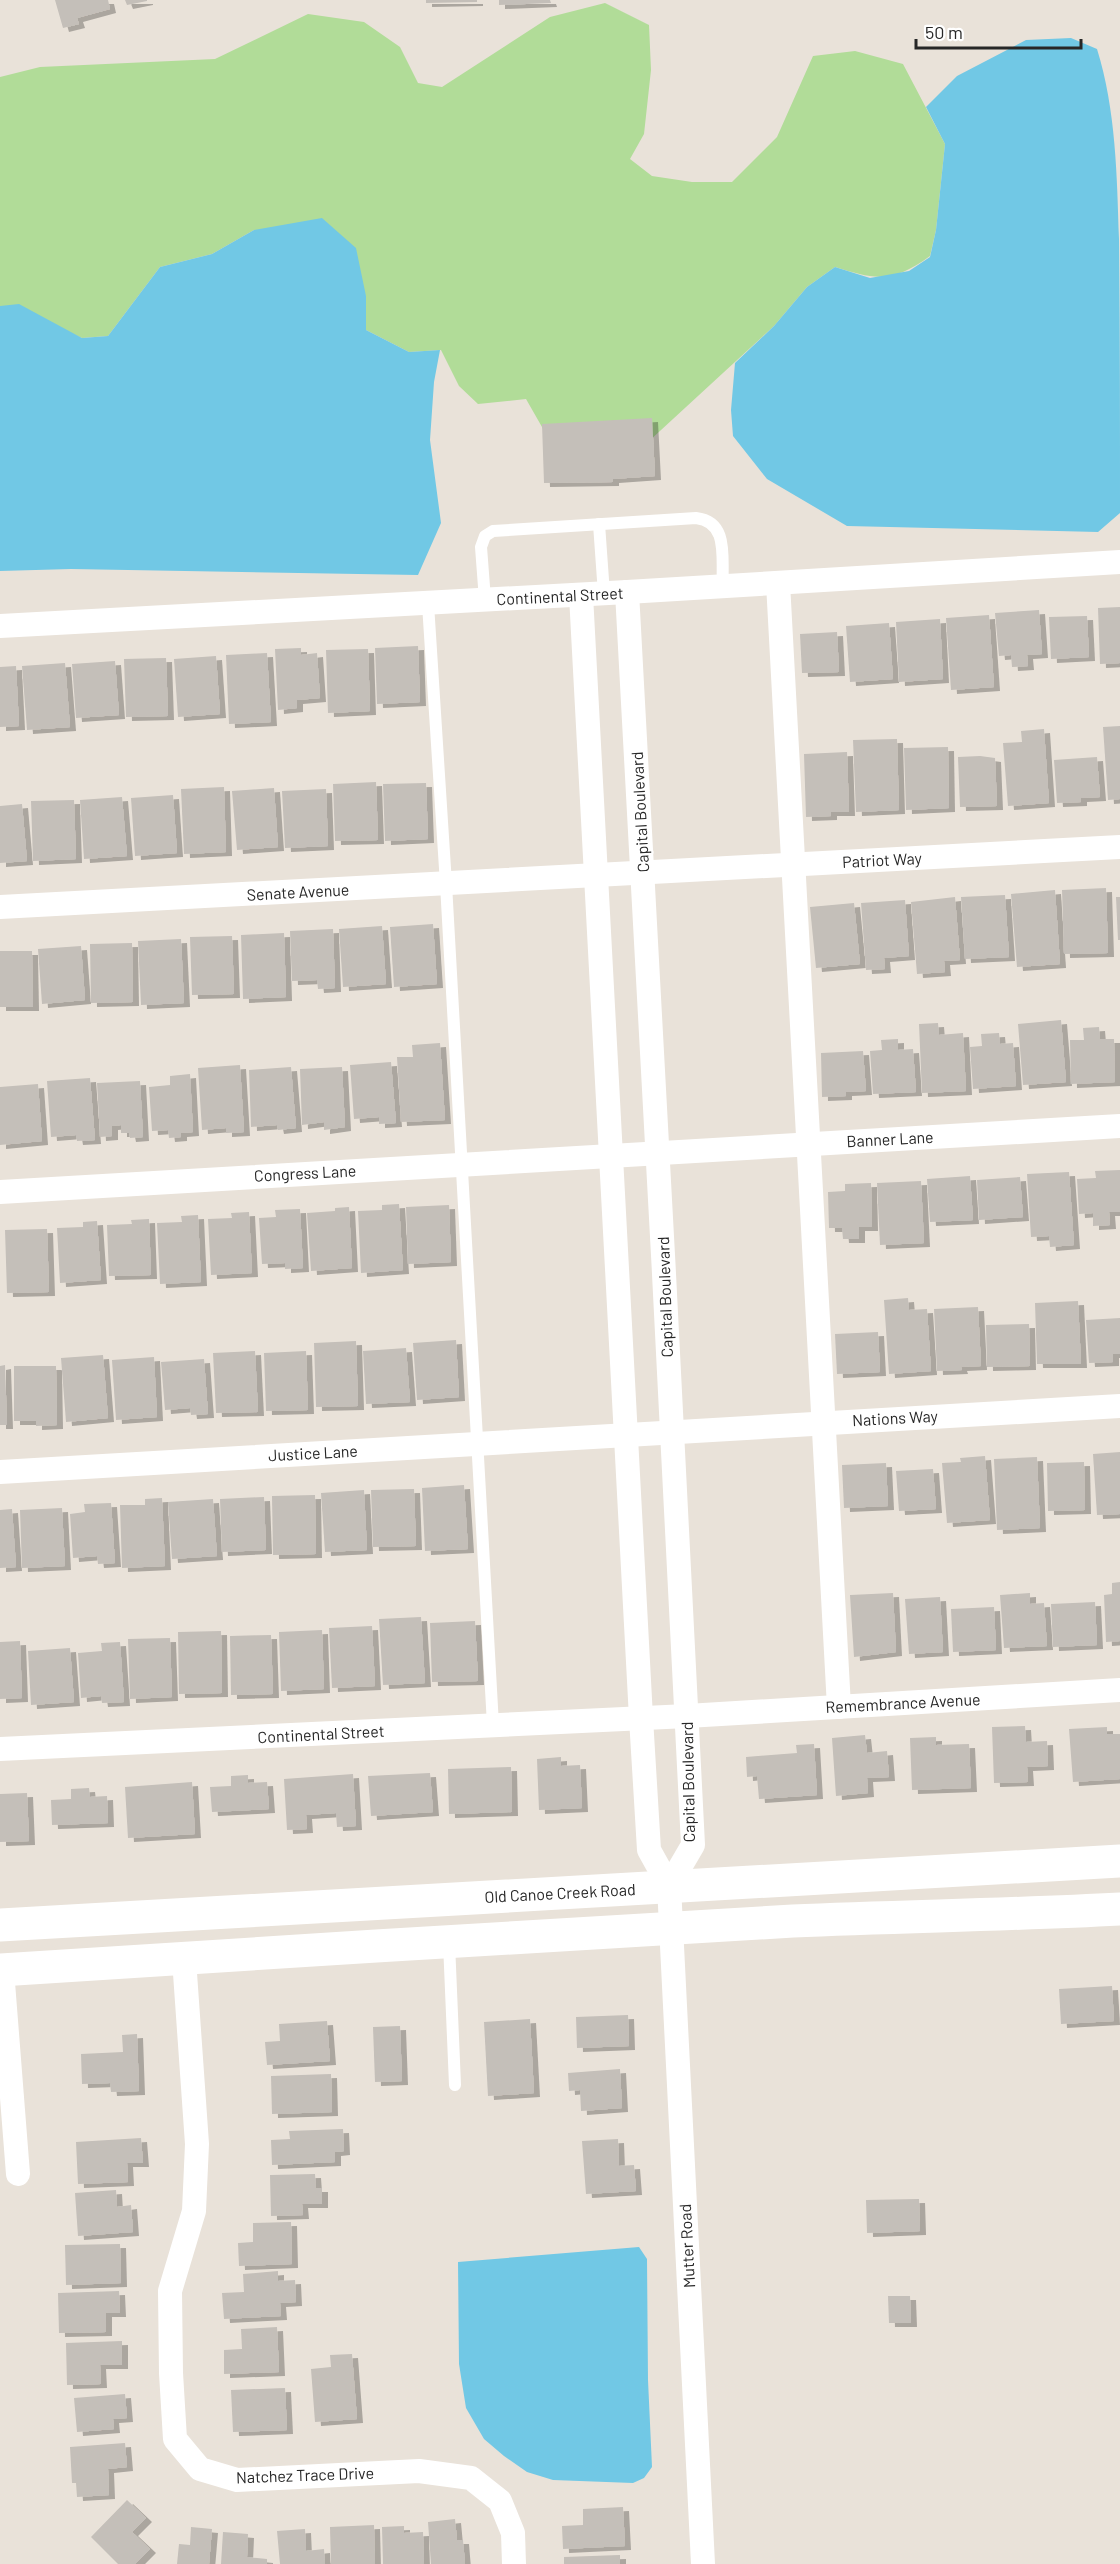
<svg xmlns="http://www.w3.org/2000/svg" width="1120" height="2564" font-family="Barlow,sans-serif">
  <defs>
    <filter id="shadow"><feDropShadow dx="6" dy="4" stdDeviation="0" flood-color="#0004"/></filter>
  </defs>
  <rect width="100%" height="100%" fill="#e9e2d9"/>
  <path fill="#b1dc98" d="M605,3L649,25L651,70L644,134L630,159L652,176L692,182H732L777,137L813,56L855,51L903,64L945,144L936,230L930,256C893,283 876,280 835,267L807,287L774,326L648,442L558,455L526,399L478,404L459,386L441,350L409,352L366,330V296L254,230L212,254L160,267L108,336L82,338L51,324L0,306V77L40,67L215,59L308,14L364,22L400,47L418,83L442,87L550,17Z"/>
  <g fill="#71c8e5">
    <path d="M1071,38L1097,49C1116,110 1117,176 1119,239C1120,331 1120,422 1120,513L1098,532L847,526L767,479L733,436L731,410L735,363L774,326L807,287L835,267L870,278L909,271L930,257L936,230L945,144L926,107L957,76L1026,40Z"/>
    <path d="M322,218L356,248L366,296V330L409,352L440,350L434,382L430,440L441,523L418,575L71,569L0,571V306L19,304L82,338L108,336L160,267L212,254L254,230Z"/>
    <path d="M639,2247L647,2259L648,2380L652,2467L644,2478L633,2483L553,2480L527,2472L504,2456L484,2439L466,2408L459,2364L458,2262Z"/>
  </g>
  <g fill="#c4bfb9" filter="url(#shadow)">
    <path d="M55,0H108L110,9L77,18L79,24L63,28Z"/>
    <path d="M125,0H147V1L127,5Z"/>
    <path d="M426,0H477V2L426,3Z"/>
    <path d="M499,0H550L551,3L499,5Z"/>
    <path d="M652,418L655,476L613,479V482L544,483L542,424Z"/>
    <path d="M1120,607V663L1100,664L1098,608Z"/>
    <path d="M1039,610L1042,654L1027,655L1028,666L1012,667L1011,655L999,656L995,613Z"/>
    <path d="M989,615L994,687L951,690L946,618Z"/>
    <path d="M1087,616L1089,657L1051,659L1049,617Z"/>
    <path d="M940,619L943,679L899,682L896,622Z"/>
    <path d="M889,623L893,679L850,682L846,626Z"/>
    <path d="M837,632L839,672L802,673L800,634Z"/>
    <path d="M418,646L420,702L377,704L375,648Z"/>
    <path d="M301,648V655L317,653L320,698L297,700V708L278,710L275,649Z"/>
    <path d="M368,649L370,711L328,713L326,650Z"/>
    <path d="M267,653L271,722L229,724L226,655Z"/>
    <path d="M216,656L220,714L178,717L174,659Z"/>
    <path d="M166,658L168,716L126,717L124,659Z"/>
    <path d="M115,661L119,715L76,718L72,664Z"/>
    <path d="M65,663L70,727L27,730L22,666Z"/>
    <path d="M16,666L19,726L0,727V667Z"/>
    <path d="M1120,726V799L1108,800L1103,727Z"/>
    <path d="M1044,729L1049,803L1008,806L1003,743L1022,742L1021,731Z"/>
    <path d="M897,739L899,810L856,812L853,740Z"/>
    <path d="M948,747L949,808L906,810L904,748Z"/>
    <path d="M847,752L849,812H831V816L806,817L804,754Z"/>
    <path d="M980,756L995,758L997,806L960,807L958,757Z"/>
    <path d="M1097,757L1100,797L1081,798V802L1057,803L1054,760Z"/>
    <path d="M376,782L378,840L335,841L333,784Z"/>
    <path d="M426,783L428,839L385,841L383,784Z"/>
    <path d="M224,787L226,852L184,854L181,789Z"/>
    <path d="M274,788L278,847L237,850L232,791Z"/>
    <path d="M326,789L328,846L285,848L282,791Z"/>
    <path d="M173,795L177,853L135,856L131,798Z"/>
    <path d="M122,797L127,856L84,859L80,800Z"/>
    <path d="M74,800L76,859L33,861L31,801Z"/>
    <path d="M22,804L27,861L0,863V806Z"/>
    <path d="M1106,888L1108,953L1064,954L1062,890Z"/>
    <path d="M1055,890L1060,964L1017,967L1011,894Z"/>
    <path d="M1005,895L1009,957L965,959L961,897Z"/>
    <path d="M955,897L960,960L944,961L945,972L917,974L911,902Z"/>
    <path d="M1116,897H1120V940H1118Z"/>
    <path d="M905,900L909,956L884,958L885,969L866,970L861,903Z"/>
    <path d="M854,903L860,964L816,968L810,907Z"/>
    <path d="M433,924L437,984L394,987L390,927Z"/>
    <path d="M382,926L386,984L343,987L339,929Z"/>
    <path d="M333,929L335,988L318,989L317,980L292,981L290,931Z"/>
    <path d="M284,933L286,997L243,999L241,935Z"/>
    <path d="M232,936L234,994L192,995L190,937Z"/>
    <path d="M181,939L184,1003L141,1005L138,941Z"/>
    <path d="M132,943L133,1002L91,1003L90,944Z"/>
    <path d="M81,946L85,1000L42,1004L38,949Z"/>
    <path d="M0,951H32L33,1007H0Z"/>
    <path d="M1061,1020L1066,1082L1023,1085L1018,1024Z"/>
    <path d="M938,1023L939,1035L963,1033L966,1091L922,1093L919,1024Z"/>
    <path d="M1099,1027L1100,1039H1114L1115,1082L1071,1084L1070,1040H1084L1083,1028Z"/>
    <path d="M999,1033L1000,1044L1013,1043L1016,1086L973,1089L970,1047L982,1046L981,1034Z"/>
    <path d="M898,1039V1050L913,1049L916,1092L873,1094L870,1051L882,1050L881,1040Z"/>
    <path d="M440,1043L445,1120L401,1122L397,1057H413L412,1045Z"/>
    <path d="M863,1051L866,1091L846,1092V1096L822,1097L821,1053Z"/>
    <path d="M391,1062L396,1123L379,1124V1117L354,1119L350,1065Z"/>
    <path d="M240,1065L244,1132L226,1133V1128L202,1130L198,1068Z"/>
    <path d="M291,1067L296,1128L278,1130L277,1125L251,1127L249,1070Z"/>
    <path d="M342,1067L345,1127L324,1130V1122L302,1125L300,1069Z"/>
    <path d="M190,1074L193,1132L181,1133V1137L169,1138L168,1130L152,1131L149,1087L170,1085V1076Z"/>
    <path d="M90,1078L95,1140L77,1141L76,1135L51,1137L47,1081Z"/>
    <path d="M140,1081L143,1137L130,1138L129,1133H121V1125L112,1126V1136L100,1137L97,1083Z"/>
    <path d="M38,1084L42,1141L0,1145V1087Z"/>
    <path d="M1120,1170V1212H1109L1110,1225L1093,1226V1213L1079,1214L1077,1179L1096,1178L1095,1171Z"/>
    <path d="M1069,1172L1074,1245L1050,1247L1049,1236L1031,1237L1027,1174Z"/>
    <path d="M970,1176L973,1220L930,1222L927,1179Z"/>
    <path d="M1020,1177L1023,1217L979,1220L977,1180Z"/>
    <path d="M921,1181L924,1243L880,1245L877,1183Z"/>
    <path d="M871,1183L872,1227H859V1239H843L842,1228H829L828,1192L845,1191V1184Z"/>
    <path d="M399,1204L403,1270L361,1273L358,1211L382,1210V1205Z"/>
    <path d="M449,1205L451,1262L408,1264L406,1207Z"/>
    <path d="M349,1207L352,1268L311,1271L307,1213L335,1211V1208Z"/>
    <path d="M300,1209L303,1268L285,1269V1263L262,1264L259,1218L276,1217L275,1210Z"/>
    <path d="M249,1212L252,1273L211,1275L208,1219L232,1218L231,1213Z"/>
    <path d="M198,1215L201,1282L160,1284L157,1223L182,1222L181,1216Z"/>
    <path d="M149,1219L151,1275L109,1276L107,1225L132,1224L131,1220Z"/>
    <path d="M97,1221L101,1280L60,1283L57,1228L83,1227V1222Z"/>
    <path d="M47,1229L49,1292L7,1293L5,1230Z"/>
    <path d="M908,1298L909,1310L927,1309L931,1371L889,1374L884,1300Z"/>
    <path d="M1078,1301L1081,1364H1037L1035,1303Z"/>
    <path d="M978,1307L981,1366L961,1367L962,1370L937,1371L934,1309Z"/>
    <path d="M1120,1318V1354H1113V1362L1089,1363L1086,1320Z"/>
    <path d="M1029,1324L1030,1366L987,1367L986,1325Z"/>
    <path d="M878,1332L880,1372L837,1374L835,1334Z"/>
    <path d="M456,1340L459,1397L417,1400L413,1343Z"/>
    <path d="M356,1341L358,1406L316,1407L314,1343Z"/>
    <path d="M406,1348L410,1402L366,1404L363,1351Z"/>
    <path d="M255,1351L258,1412L216,1413L213,1353Z"/>
    <path d="M306,1351L308,1410L266,1411L264,1353Z"/>
    <path d="M103,1355L108,1418L66,1422L61,1358Z"/>
    <path d="M154,1357L157,1417L116,1420L112,1360Z"/>
    <path d="M204,1359L208,1414L191,1415L190,1408L165,1410L161,1362Z"/>
    <path d="M5,1365L7,1425H0V1366Z"/>
    <path d="M14,1366H56L57,1425L36,1426V1421H14Z"/>
    <path d="M1120,1452V1514L1097,1515L1093,1454Z"/>
    <path d="M985,1456L990,1520L947,1523L942,1463L961,1462L960,1458Z"/>
    <path d="M1037,1457L1040,1528L997,1530L994,1459Z"/>
    <path d="M1084,1462L1085,1510L1048,1511L1047,1463Z"/>
    <path d="M886,1463L888,1506L844,1508L842,1465Z"/>
    <path d="M933,1469L936,1509L899,1511L896,1471Z"/>
    <path d="M464,1485L468,1549L425,1551L422,1488Z"/>
    <path d="M414,1489L416,1546L373,1547L371,1490Z"/>
    <path d="M364,1490L367,1550L325,1552L321,1493Z"/>
    <path d="M315,1495L316,1554L273,1555L272,1496Z"/>
    <path d="M264,1497L266,1550L222,1552L220,1499Z"/>
    <path d="M162,1498L165,1566L122,1568L120,1505H145V1499Z"/>
    <path d="M213,1499L217,1556L172,1559L168,1502Z"/>
    <path d="M111,1503L115,1563L98,1564L97,1556L73,1558L70,1514L85,1512L84,1504Z"/>
    <path d="M62,1508L65,1566L22,1568L20,1510Z"/>
    <path d="M12,1509L16,1567L0,1568V1510Z"/>
    <path d="M1120,1582V1641L1106,1642L1104,1595L1112,1594V1583Z"/>
    <path d="M893,1593L896,1652L854,1657L850,1595Z"/>
    <path d="M1030,1593V1604L1044,1603L1047,1646L1004,1648L1000,1595Z"/>
    <path d="M940,1597L943,1652L909,1654L905,1599Z"/>
    <path d="M1095,1602L1097,1645L1053,1647L1051,1604Z"/>
    <path d="M994,1607L996,1650L953,1652L951,1609Z"/>
    <path d="M421,1617L425,1683L383,1685L379,1619Z"/>
    <path d="M475,1621L478,1681L432,1682L430,1623Z"/>
    <path d="M372,1626L375,1686L332,1688L329,1628Z"/>
    <path d="M322,1630L324,1689L281,1691L279,1632Z"/>
    <path d="M221,1631L222,1693L179,1694L178,1632Z"/>
    <path d="M271,1635L273,1694L231,1695L230,1636Z"/>
    <path d="M170,1638L172,1697L130,1699L128,1639Z"/>
    <path d="M20,1641L22,1698L0,1699V1642Z"/>
    <path d="M120,1642L124,1702L102,1703L101,1696L81,1698L78,1653L102,1651L101,1643Z"/>
    <path d="M70,1648L74,1702L31,1705L28,1651Z"/>
    <path d="M1025,1726L1026,1742L1047,1741L1048,1766L1027,1767L1028,1782L994,1783L992,1727Z"/>
    <path d="M1107,1727V1734H1120V1779L1073,1782L1069,1729Z"/>
    <path d="M865,1735L867,1753L887,1751L889,1777L867,1778L868,1793L836,1796L832,1738Z"/>
    <path d="M936,1737V1745L969,1744L971,1788L912,1790L910,1738Z"/>
    <path d="M814,1744L817,1795L759,1799L757,1776L747,1777L746,1757L797,1753L796,1745Z"/>
    <path d="M561,1757V1766L580,1765L582,1808L539,1810L537,1759Z"/>
    <path d="M511,1767L512,1812L449,1814L448,1769Z"/>
    <path d="M430,1773L433,1812L371,1816L368,1776Z"/>
    <path d="M353,1774L356,1826L337,1827L336,1813L306,1815L307,1829L287,1830L284,1779Z"/>
    <path d="M248,1775V1783L267,1782L269,1809L212,1812L210,1787L231,1786V1776Z"/>
    <path d="M192,1782L195,1834L128,1838L125,1787Z"/>
    <path d="M89,1788L90,1797L107,1796L108,1823L52,1825L51,1800L71,1799V1789Z"/>
    <path d="M27,1793L29,1841L0,1842V1794Z"/>
    <path d="M1112,1986L1114,2021L1061,2024L1059,1989Z"/>
    <path d="M628,2015L629,2046L577,2048L576,2017Z"/>
    <path d="M530,2019L534,2093L488,2096L484,2022Z"/>
    <path d="M327,2021L330,2061L267,2065L265,2042L280,2041L279,2024Z"/>
    <path d="M400,2026L402,2081L375,2082L373,2027Z"/>
    <path d="M137,2034L139,2091L111,2092L110,2083L82,2084L81,2054L123,2052L122,2035Z"/>
    <path d="M620,2069L622,2108L581,2111L580,2090L569,2091L568,2073Z"/>
    <path d="M331,2074L332,2112L272,2114L271,2076Z"/>
    <path d="M343,2129L344,2151L335,2152V2162L272,2165L271,2140L290,2139L289,2131Z"/>
    <path d="M141,2138L143,2163H127L128,2182L78,2184L76,2142Z"/>
    <path d="M618,2139L619,2166L634,2165L636,2191L586,2194L582,2141Z"/>
    <path d="M315,2174L316,2188H322V2204H302L303,2215L271,2216L270,2175Z"/>
    <path d="M116,2190L117,2207L131,2205L133,2232L78,2236L75,2193Z"/>
    <path d="M919,2199L920,2231L867,2233L866,2200Z"/>
    <path d="M291,2222L292,2264L239,2266L238,2243L253,2242V2223Z"/>
    <path d="M120,2244L121,2283L66,2285L65,2245Z"/>
    <path d="M278,2271V2281L295,2280L296,2302L280,2303L281,2316L224,2319L222,2293L244,2292L243,2274Z"/>
    <path d="M119,2291L120,2313H106V2332L59,2333L58,2293Z"/>
    <path d="M888,2296H910L911,2323H889Z"/>
    <path d="M277,2327L279,2372L224,2374V2350L242,2349L241,2329Z"/>
    <path d="M122,2341V2365H100L101,2384L67,2385L66,2343Z"/>
    <path d="M352,2354L357,2419L315,2422L311,2369L331,2367L330,2355Z"/>
    <path d="M285,2388L287,2430L233,2432L231,2390Z"/>
    <path d="M125,2394L127,2418L113,2419L114,2429L77,2432L74,2398Z"/>
    <path d="M125,2443L127,2467L108,2469L109,2495L77,2497L76,2483H72L70,2447Z"/>
    <path d="M127,2500L146,2518L132,2532L150,2549L135,2564H118L91,2537Z"/>
    <path d="M623,2507L625,2546L563,2549L562,2526L583,2525V2509Z"/>
    <path d="M455,2519L457,2540H463L465,2564H431L428,2522Z"/>
    <path d="M374,2525L375,2564H331L330,2527Z"/>
    <path d="M404,2526V2533L423,2532L424,2564H383L382,2527Z"/>
    <path d="M191,2527L212,2529L209,2564H177L179,2544L190,2545Z"/>
    <path d="M305,2529L306,2551L324,2549L325,2564H280L277,2531Z"/>
    <path d="M223,2532L248,2534L247,2557L267,2559V2564H221Z"/>
    <path d="M620,2555V2564H564V2557Z"/>
  </g>
  <g fill="none" stroke-linecap="round" stroke-linejoin="round">
    <g stroke="#fff" stroke-width="12">
      <path d="M599,524L604,594"/>
      <path d="M485,600L481,547L485,536L493,531L696,518C730,522 721,559 723,586"/>
      <path d="M428,604L446,884L493,1725"/>
      <path d="M449,1943L455,2085"/>
    </g>
    <g stroke="#fff" stroke-width="24">
      <path d="M778,583L839,1707"/>
      <path d="M627,592C651,1010 672,1427 693,1845L669,1886"/>
      <path d="M581,595L641,1718L649,1850L669,1886L703,2564"/>
      <path d="M0,626L627,592L1120,562"/>
      <path d="M0,907L1120,847"/>
      <path d="M0,1192L1120,1126"/>
      <path d="M0,1472L1120,1406"/>
      <path d="M0,1749L687,1716L1120,1690"/>
      <path d="M184,1959L197,2144L194,2211L170,2291L171,2373L175,2439L200,2469L237,2480L419,2471L471,2478L500,2501L513,2533L514,2564"/>
      <path d="M2,1970L18,2174"/>
    </g>
    <g stroke="#fff" stroke-width="33">
      <path d="M0,1925L1120,1861"/>
      <path d="M0,1970C264,1954 529,1935 793,1921C902,1916 1011,1915 1120,1909"/>
    </g>
  </g>
  <g text-anchor="middle" stroke-width="4.5" stroke-linejoin="round" paint-order="stroke">
    <g font-size="16" fill="#272727" stroke="#fff">
      <text transform="translate(560 596) rotate(-3)" y="6">Continental Street</text>
      <text transform="translate(640 812) rotate(-93)" y="6">Capital Boulevard</text>
      <text transform="translate(882 860) rotate(-3)" y="6">Patriot Way</text>
      <text transform="translate(298 892) rotate(-3)" y="6">Senate Avenue</text>
      <text transform="translate(890 1139) rotate(-3)" y="6">Banner Lane</text>
      <text transform="translate(305 1173) rotate(-3)" y="6">Congress Lane</text>
      <text transform="translate(665 1297) rotate(-92)" y="6">Capital Boulevard</text>
      <text transform="translate(895 1418) rotate(-3)" y="6">Nations Way</text>
      <text transform="translate(313 1453) rotate(-3)" y="6">Justice Lane</text>
      <text transform="translate(903 1703) rotate(-3)" y="6">Remembrance Avenue</text>
      <text transform="translate(321 1734) rotate(-3)" y="6">Continental Street</text>
      <text transform="translate(688 1782) rotate(-91)" y="6">Capital Boulevard</text>
      <text transform="translate(560 1893) rotate(-3)" y="6">Old Canoe Creek Road</text>
      <text transform="translate(687 2246) rotate(-93)" y="6">Mutter Road</text>
      <text transform="translate(305 2475) rotate(-2)" y="6">Natchez Trace Drive</text>
    </g>
  </g>
  <path d="M916 39v9h165v-9" fill="none" stroke="#272727" stroke-width="3"/>
  <text x="925" y="39" font-size="18" fill="#272727" stroke="#ffffff" stroke-width="4.5" paint-order="stroke">50 m</text>
</svg>
